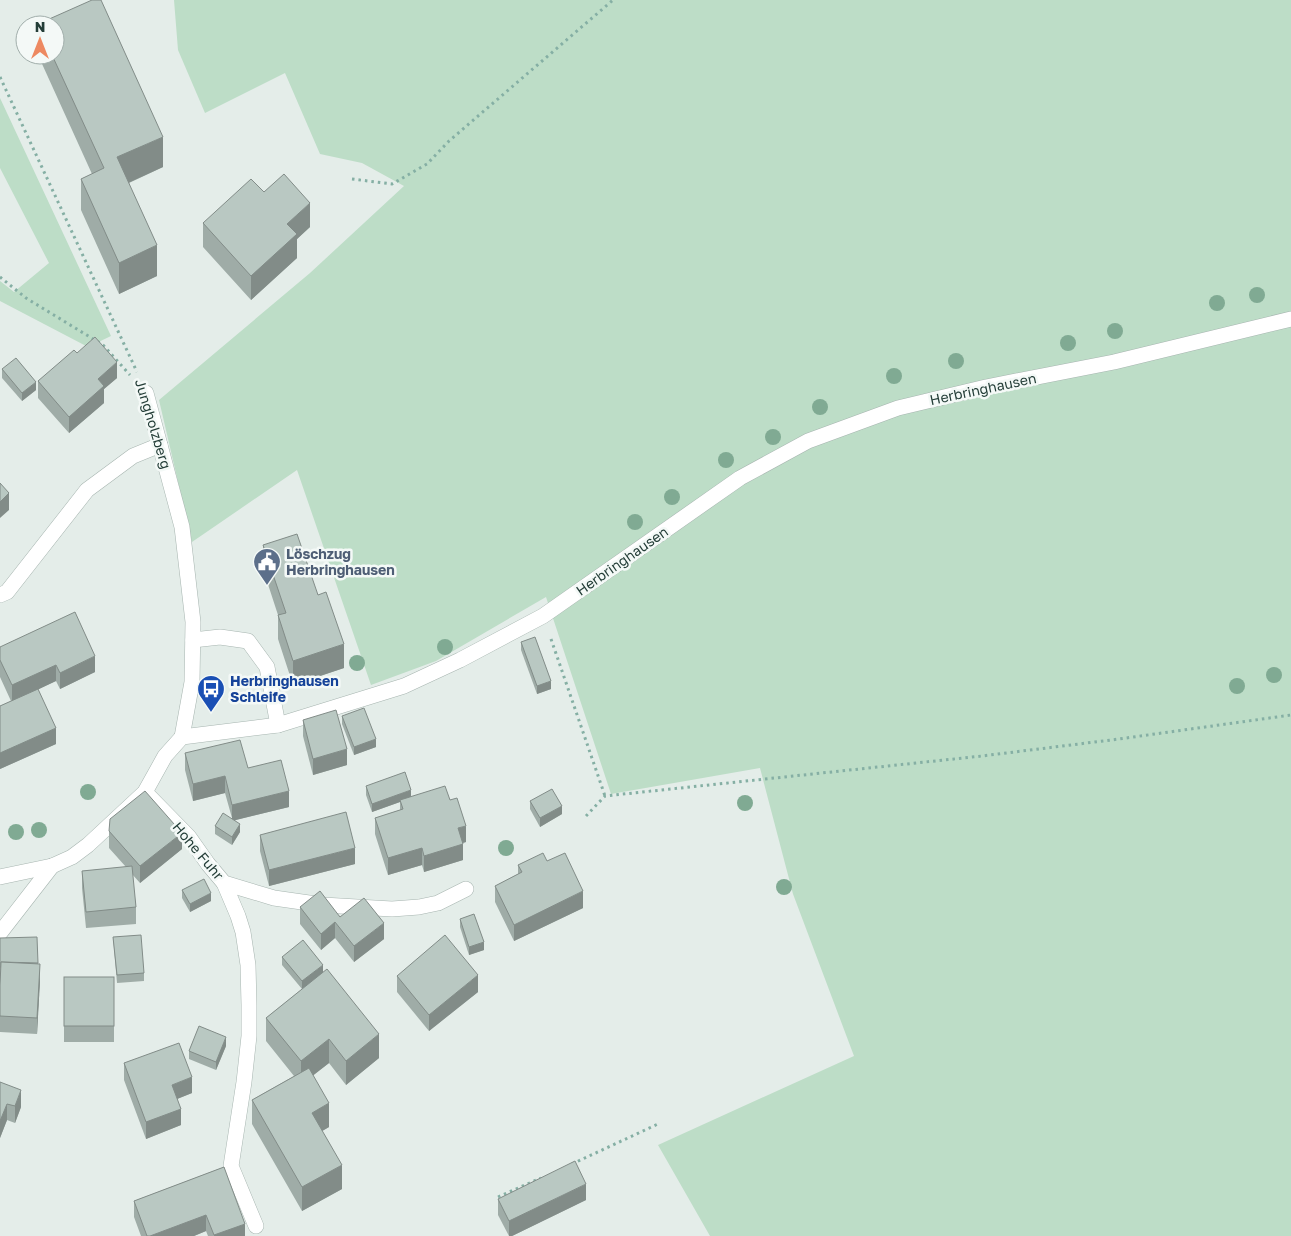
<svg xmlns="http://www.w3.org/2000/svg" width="1291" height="1236" font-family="'Golos Text',sans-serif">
  <rect width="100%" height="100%" fill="#e4ede9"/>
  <g fill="#bdddc7">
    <path d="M174,0H1291V1236H710L658,1145L854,1056L793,894L760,768L611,794L546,597L436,661L371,685L297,470L192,542L159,400L310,273L404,186L362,163L320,154L285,73L205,113L178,50Z"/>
    <path d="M0,98L111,336L88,347L0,301V281L14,292L49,263L0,168Z"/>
  </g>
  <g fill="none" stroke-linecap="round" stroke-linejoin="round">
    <defs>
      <path id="service" d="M193,640L220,637L248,641L267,667L278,725"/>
      <g id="minor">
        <path d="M146,393L182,527L193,622L192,682L182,737"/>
        <path d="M0,595L7,592L87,490L133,456L160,445"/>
        <path d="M145,792L189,837L208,864L224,883L274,898L323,905L392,909L419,907L438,903L466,889"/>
        <path d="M0,877L52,866L72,857L88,845L145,792L165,756L182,737L278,725L404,686L460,660L543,616L740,478L808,441L898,408L986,387L1114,362L1291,319"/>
        <path d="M224,883L238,916L243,932L248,965L249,1005V1036L244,1082L231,1166L256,1226"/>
        <path d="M0,933L52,866"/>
      </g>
    </defs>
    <use href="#service" stroke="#a7b5b0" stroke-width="16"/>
    <use href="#minor" stroke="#a7b5b0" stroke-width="16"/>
    <g stroke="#85afa4" stroke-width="3" stroke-dasharray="2.5 4" stroke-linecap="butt">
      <path d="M0,77L137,372"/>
      <path d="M352,179L392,184L427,164L449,141L613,0"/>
      <path d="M0,277L26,298L103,345L130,375"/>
      <path d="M551,639L605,796"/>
      <path d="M586,816L605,796L982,756L1119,739L1291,715"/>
      <path d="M572,1164L660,1123"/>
      <path d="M498,1197L541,1178"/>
    </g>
    <use href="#service" stroke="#fff" stroke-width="15"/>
    <use href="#minor" stroke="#fff" stroke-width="15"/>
  </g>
  <g fill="#80aa93">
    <circle cx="1257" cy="295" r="8"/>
    <circle cx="1217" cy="303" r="8"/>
    <circle cx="1115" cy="331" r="8"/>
    <circle cx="1068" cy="343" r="8"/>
    <circle cx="956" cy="361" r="8"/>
    <circle cx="894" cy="376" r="8"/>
    <circle cx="820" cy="407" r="8"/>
    <circle cx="773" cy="437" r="8"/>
    <circle cx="726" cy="460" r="8"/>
    <circle cx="672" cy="497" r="8"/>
    <circle cx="635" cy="522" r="8"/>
    <circle cx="445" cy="647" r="8"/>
    <circle cx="357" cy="663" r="8"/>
    <circle cx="1274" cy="675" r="8"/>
    <circle cx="1237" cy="686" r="8"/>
    <circle cx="88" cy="792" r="8"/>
    <circle cx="745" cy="803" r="8"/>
    <circle cx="39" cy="830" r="8"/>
    <circle cx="16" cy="832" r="8"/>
    <circle cx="506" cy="848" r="8"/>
    <circle cx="784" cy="887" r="8"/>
  </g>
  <g fill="#9faca7">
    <path d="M38,55H55L163,167L129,183L157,276L119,294L81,210V179L92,174Z"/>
    <path d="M264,192L310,227L297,239V258L251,300L203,247V223Z"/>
    <path d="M77,353L117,378L104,389V403L69,433L38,398V381Z"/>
    <path d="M2,369L36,390L22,401L2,378Z"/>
    <path d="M263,545L318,595L344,668L293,685L278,639V615L263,569Z"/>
    <path d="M521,642L551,689L537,694L521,650Z"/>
    <path d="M0,647L95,672L60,689L56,681L38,689L56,744L0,769V706L11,701L0,677Z"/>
    <path d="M342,716L376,747L354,755L342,724Z"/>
    <path d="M303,720L347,765L313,775L303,736Z"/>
    <path d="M185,753L248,768L289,807L235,820L240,832L232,845L215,834V826L232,818L225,793L193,801L185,770Z"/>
    <path d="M366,786L411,797L450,800L466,842L463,843V860L424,872L422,865L388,875L375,834V818L400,810V802L372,812L366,795Z"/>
    <path d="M530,801L562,814L540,827L530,809Z"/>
    <path d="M109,831L182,849L140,883L132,874L136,907V924L86,928L82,888V871L126,867L109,848Z"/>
    <path d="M260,835L355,864L269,886L260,851Z"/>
    <path d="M518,865L583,908L514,941L495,902V886L518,874Z"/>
    <path d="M182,890L211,901L190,912L182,898Z"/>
    <path d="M300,907L340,917L384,939L354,962L335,938L321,950L300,924Z"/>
    <path d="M460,919L484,950L469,955L460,927Z"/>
    <path d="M113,937L144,973V981L117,983Z"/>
    <path d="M0,938L38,963L40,980L37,1034L0,1032Z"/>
    <path d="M282,957L323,973L379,1058L346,1085L329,1063L313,1075L329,1127L322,1131L342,1189L302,1211L252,1124V1100L294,1076L266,1041V1018L302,989L282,965Z"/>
    <path d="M397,976L478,992L429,1031L397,992Z"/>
    <rect x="64" y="977" width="50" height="65"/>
    <path d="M226,1046L216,1070L189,1059V1051Z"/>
    <path d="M124,1063L192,1093L177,1099L181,1125L146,1139L124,1080Z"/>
    <path d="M0,1082L21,1107L15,1123L7,1120L0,1138Z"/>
    <path d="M224,1167L245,1236H208L206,1231L194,1236H141L134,1217V1201Z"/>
    <path d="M498,1199L586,1200L512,1236H509L498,1215Z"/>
  </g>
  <g fill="#828c88">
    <path d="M163,137V167L117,188V157Z"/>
    <path d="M310,203V227L297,239V258L251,300V276L287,224Z"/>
    <path d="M157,245V276L119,294V263Z"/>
    <path d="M117,362V378L104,389V403L69,433V417L98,379Z"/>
    <path d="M36,382V390L22,401V393Z"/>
    <path d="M9,493V510L0,518V502Z"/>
    <path d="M344,644V668L293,685V661Z"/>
    <path d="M95,656V672L60,689V673Z"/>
    <path d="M56,665V681L12,702V685Z"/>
    <path d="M551,681V689L537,694V686Z"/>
    <path d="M56,728V744L0,769V753Z"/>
    <path d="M376,739V747L354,755V747Z"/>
    <path d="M347,749V765L313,775V759Z"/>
    <path d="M225,776V793L193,801V784Z"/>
    <path d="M411,790V798L372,812V804Z"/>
    <path d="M289,791V807L232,821V805Z"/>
    <path d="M562,806V814L540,827V818Z"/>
    <path d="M240,824V832L232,845V837Z"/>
    <path d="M466,826V842L458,844V828Z"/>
    <path d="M182,833V849L140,883V866Z"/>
    <path d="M463,844V860L424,872V856Z"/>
    <path d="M355,848V864L269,886V870Z"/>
    <path d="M422,848V865L388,875V858Z"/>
    <path d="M583,891V908L514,941V925Z"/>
    <path d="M211,893V901L190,912V904Z"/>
    <path d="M335,922V938L321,950V934Z"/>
    <path d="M384,923V939L354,962V946Z"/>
    <path d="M484,942V950L469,955V947Z"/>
    <path d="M40,964V980L37,1034V1018Z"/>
    <path d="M323,965V973L302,989V981Z"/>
    <path d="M478,975V992L429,1031V1015Z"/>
    <path d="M379,1034V1058L346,1085V1061Z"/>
    <path d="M226,1037V1046L216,1070V1062Z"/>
    <path d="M329,1039V1063L301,1085V1061Z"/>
    <path d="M192,1077V1093L172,1101V1085Z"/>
    <path d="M21,1090V1107L15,1123V1106Z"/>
    <path d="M329,1103V1127L312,1137V1113Z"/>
    <path d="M7,1104V1120L0,1138V1121Z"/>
    <path d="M181,1109V1125L146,1139V1122Z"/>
    <path d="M342,1165V1189L302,1211V1187Z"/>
    <path d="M586,1184V1200L512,1236H509V1221Z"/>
    <path d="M206,1215V1231L194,1236H150Z"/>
    <path d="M245,1224V1236H214V1235Z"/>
  </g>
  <g fill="#b9c8c2" stroke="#828c88">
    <path d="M92,0H101L163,137L117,157L157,245L119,263L81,179L104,168L52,55H55V25H39L38,24Z"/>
    <path d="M284,174L310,203L287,224L297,234L251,276L203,223L251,179L264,192Z"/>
    <path d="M95,337L117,362L98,379L104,386L69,417L38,381L74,350L77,353Z"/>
    <path d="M16,358L36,382L22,393L2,369Z"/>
    <path d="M0,483L9,493L0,502Z"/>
    <path d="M297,534L318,595L326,592L344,644L293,661L278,615L286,613L263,545Z"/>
    <path d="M75,612L95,656L60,673L56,665L12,685L0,660V647Z"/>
    <path d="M535,637L551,681L537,686L521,642Z"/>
    <path d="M38,689L56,728L0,753V706Z"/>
    <path d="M364,708L376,739L354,747L342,716Z"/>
    <path d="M336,710L347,749L313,759L303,720Z"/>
    <path d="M240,740L248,768L281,760L289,791L232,805L225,776L193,784L185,753Z"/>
    <path d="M405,772L411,790L372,804L366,786Z"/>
    <path d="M445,786L450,800L457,798L466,826L458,828L463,844L424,856L422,848L388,858L375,818L403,809L400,800Z"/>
    <path d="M552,789L562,806L540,818L530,801Z"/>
    <path d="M145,791L182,833L140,866L109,831L110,819Z"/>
    <path d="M346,812L355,848L269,870L260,835Z"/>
    <path d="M223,813L240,824L232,837L215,826Z"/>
    <path d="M543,853L547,861L565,853L583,891L514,925L495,886L522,872L518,865Z"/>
    <path d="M132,866L136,907L86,912L82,871Z"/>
    <path d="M204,879L211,893L190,904L182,890Z"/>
    <path d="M320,891L340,917L364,898L384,923L354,946L335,922L321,934L300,907Z"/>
    <path d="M474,914L484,942L469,947L460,919Z"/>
    <path d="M141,935L144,973L117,975L113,937Z"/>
    <path d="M445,935L478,975L429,1015L397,976Z"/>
    <path d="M37,937L38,963L1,962V967H0V938Z"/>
    <path d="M303,940L323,965L302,981L282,957Z"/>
    <path d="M1,962L40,964L37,1018L0,1016V985Z"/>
    <path d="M327,969L379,1034L346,1061L329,1039L301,1061L266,1018Z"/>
    <rect x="64" y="977" width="50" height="49"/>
    <path d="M199,1026L226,1037L216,1062L189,1051Z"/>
    <path d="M179,1043L192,1077L172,1085L181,1109L146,1122L124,1063Z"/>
    <path d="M309,1068L329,1103L312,1113L342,1165L302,1187L252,1100Z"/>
    <path d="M0,1082L21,1090L15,1106L7,1104L0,1121Z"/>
    <path d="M575,1161L586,1184L509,1221L498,1199Z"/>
    <path d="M224,1167L245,1224L214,1235L206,1215L150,1236H147L134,1201Z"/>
  </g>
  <defs>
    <symbol id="civic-pin" viewBox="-11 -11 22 30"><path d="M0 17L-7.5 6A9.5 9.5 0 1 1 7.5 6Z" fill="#5c6f8a" stroke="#f4f9f7"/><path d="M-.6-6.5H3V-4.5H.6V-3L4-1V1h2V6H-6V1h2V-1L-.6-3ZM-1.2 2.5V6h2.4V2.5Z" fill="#fff"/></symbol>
    <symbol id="bus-pin" viewBox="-11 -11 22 30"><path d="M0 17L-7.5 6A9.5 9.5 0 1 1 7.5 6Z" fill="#1a4fb4" stroke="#f4f9f7"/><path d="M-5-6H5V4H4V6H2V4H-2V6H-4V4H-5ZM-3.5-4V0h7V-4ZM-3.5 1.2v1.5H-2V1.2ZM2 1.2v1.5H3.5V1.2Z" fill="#fff"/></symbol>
  </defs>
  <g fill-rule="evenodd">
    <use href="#civic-pin" x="251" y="546" width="32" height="43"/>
    <use href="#bus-pin" x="195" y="673" width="32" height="43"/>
  </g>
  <g text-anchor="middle" stroke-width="5" stroke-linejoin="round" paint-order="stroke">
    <g font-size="14" fill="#243e38" stroke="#f4f9f7">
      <text transform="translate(983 389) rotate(-12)" y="5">Herbringhausen</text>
      <text transform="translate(153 424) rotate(73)" y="5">Jungholzberg</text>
      <text transform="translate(622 561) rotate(-35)" y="5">Herbringhausen</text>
      <text transform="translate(198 851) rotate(50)" y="5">Hohe Fuhr</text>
    </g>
    <g font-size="14" font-weight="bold" fill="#4e5e75" stroke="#f4f9f7" text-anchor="start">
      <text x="286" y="559">Löschzug<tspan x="286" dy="16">Herbringhausen</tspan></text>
    </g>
    <g font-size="14" font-weight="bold" fill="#164399" stroke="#f4f9f7" text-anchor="start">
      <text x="230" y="686">Herbringhausen<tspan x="230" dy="16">Schleife</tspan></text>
    </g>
  </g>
  <g transform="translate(40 40)"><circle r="24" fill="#f4f9f7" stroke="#a1aeab"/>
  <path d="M0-4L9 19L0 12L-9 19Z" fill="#ed8961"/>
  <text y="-8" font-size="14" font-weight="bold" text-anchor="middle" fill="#243e38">N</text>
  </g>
</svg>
